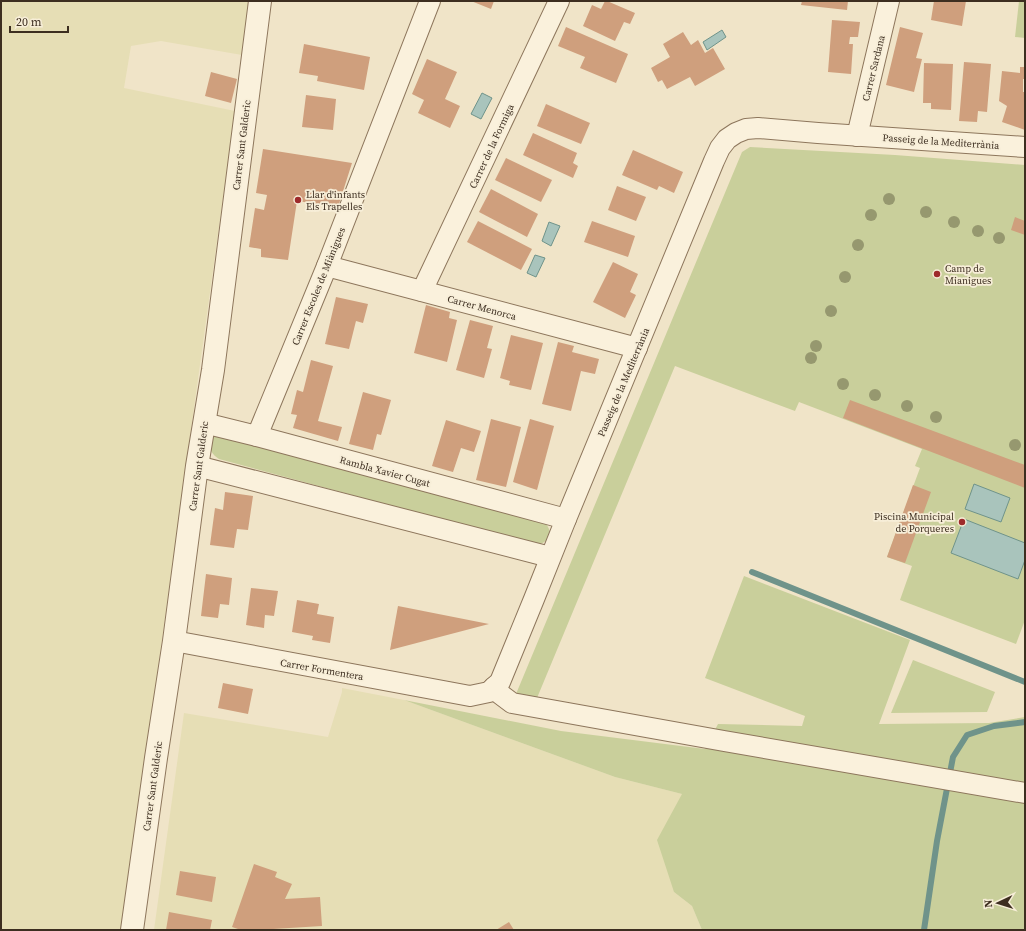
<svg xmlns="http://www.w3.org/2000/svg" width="1026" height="931" font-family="'Source Serif 4',serif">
  <rect width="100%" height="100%" fill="#f0e4c8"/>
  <g fill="#e6deb5">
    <path d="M1,1H249L242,55L161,41L131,46L124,88L235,111L122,930H1Z"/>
    <path d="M342,688L404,700L615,777L682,794L674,892L692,906L702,930H154L184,713L328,737L342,692Z"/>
  </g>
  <g fill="#c9cf9b">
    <path d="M1019,1H1025V38L1015,37Z"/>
    <path d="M750,147L895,155L1025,165V620L1016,644L900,600L912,566L887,557L920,468L915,466L922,449L799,402L795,411L675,366L537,698L516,694L742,152Z"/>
    <path d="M217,433L543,519C552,532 555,539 537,545L219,459C209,452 210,449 211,437Z"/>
    <path d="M744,576L910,640L879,724L989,723L1025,717V930H702L692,906L674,892L657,840L682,794L615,777L404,700L561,731L705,749L718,724L802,726L805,716L705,678Z"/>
    <path d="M913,660L995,692L987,712L891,713Z"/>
  </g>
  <g fill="#a9c4bc" stroke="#6f938a">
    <path d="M722,30L726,37L707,50L703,42Z"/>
    <path d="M482,93L492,98L481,119L471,114Z"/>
    <path d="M549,222L560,226L551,246L542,241Z"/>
    <path d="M535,255L545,258L536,277L527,273Z"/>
    <path d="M974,484L1010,498L1001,522L965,509Z"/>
    <path d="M964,519L1025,543V560L1018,579L951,553Z"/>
  </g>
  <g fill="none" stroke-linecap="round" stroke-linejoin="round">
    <g stroke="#6f938a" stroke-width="6">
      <path d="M752,572L1025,682"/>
      <path d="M924,930L937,841L953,757L967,735L994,726L1025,722"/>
    </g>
  </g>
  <g fill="#cf9f7d">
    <path d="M471,1H494L491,9Z"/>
    <path d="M605,1H607L635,13L630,24L624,22L615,41L583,26L592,5L601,9Z"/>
    <path d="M802,1H848L847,10L801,5Z"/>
    <path d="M934,1H966L962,26L931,20Z"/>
    <path d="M832,20L860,22L858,37H850L849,44H853L851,74L828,72Z"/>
    <path d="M566,27L628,54L616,83L580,68L585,57L558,46Z"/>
    <path d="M900,27L923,33L916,58L922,59L914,92L886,85Z"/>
    <path d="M683,32L691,45L698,40L705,53L713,48L725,69L695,86L690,77L667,89L662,80L658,82L651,68L670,57L663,44Z"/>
    <path d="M304,44L370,57L364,90L317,81L318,76L299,73Z"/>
    <path d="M427,59L457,72L445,99L460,106L450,128L418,113L424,100L412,94Z"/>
    <path d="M964,62L991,64L987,112L978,111L977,122L959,121Z"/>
    <path d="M924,63L953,64L951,110L931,109V103H923Z"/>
    <path d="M1020,67H1025V79H1023V92H1025V130L1002,122L1007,106L999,101L1002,71L1020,73Z"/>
    <path d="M211,72L237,79L231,103L205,96Z"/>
    <path d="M306,95L336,99L333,130L302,127Z"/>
    <path d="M546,104L590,123L581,144L537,126Z"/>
    <path d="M533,133L577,153L573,163L578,166L573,178L523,155Z"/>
    <path d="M263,149L352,163L338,207L297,201L288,260L261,257V249L249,247L255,208L264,210L267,195L256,193Z"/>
    <path d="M633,150L683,172L674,193L659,186L657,190L622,175Z"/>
    <path d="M506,158L552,180L541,202L495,180Z"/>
    <path d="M617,186L646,197L636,221L608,210Z"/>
    <path d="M491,189L538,214L527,237L479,212Z"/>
    <path d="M1015,217L1025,221V235L1011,230Z"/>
    <path d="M478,221L532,249L521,270L467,242Z"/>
    <path d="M592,221L635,236L628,257L584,242Z"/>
    <path d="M613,262L638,274L630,292L636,295L625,318L593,302Z"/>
    <path d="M336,297L368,304L363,323L356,321L349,349L325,344Z"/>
    <path d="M426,305L450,312L449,318L457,320L447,362L414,353Z"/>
    <path d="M470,320L493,326L487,348L492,349L484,378L456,370Z"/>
    <path d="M511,335L543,343L531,390L509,385L510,381L500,378Z"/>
    <path d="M558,342L574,346L572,352L599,359L595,374L581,371L571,411L542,404Z"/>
    <path d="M311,360L333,366L318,421L342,427L338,441L293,428L297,415L291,414L297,390L303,392Z"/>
    <path d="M363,392L391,400L381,435L377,434L373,450L349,444Z"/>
    <path d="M850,400L1025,465V488L843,418Z"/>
    <path d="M491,419L521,427L506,487L476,480Z"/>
    <path d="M530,419L554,426L537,490L513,482Z"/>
    <path d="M446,420L481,431L474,452L461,448L453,472L432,466Z"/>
    <path d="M913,485L931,492L905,563L887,557Z"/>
    <path d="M225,492L253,496L248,530L237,529L234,548L210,545L215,508L223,510Z"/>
    <path d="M206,574L232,578L229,605L220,604L218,618L201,616Z"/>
    <path d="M251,588L278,591L274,616L265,615L264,628L246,625Z"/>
    <path d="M297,600L319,604L317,614L334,617L330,643L312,640L313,636L292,632Z"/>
    <path d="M398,606L489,624L390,650Z"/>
    <path d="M223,683L253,689L248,714L218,708Z"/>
    <path d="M254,864L277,872L275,877L292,884L285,899L320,897L322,926L273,929L272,930H241L232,927Z"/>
    <path d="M180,871L216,877L212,902L176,895Z"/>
    <path d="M169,912L212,920L210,930H166Z"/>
    <path d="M509,922L514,930H496Z"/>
  </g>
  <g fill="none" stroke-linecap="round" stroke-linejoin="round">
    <defs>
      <g id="minor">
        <path d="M857,136L889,1"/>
        <path d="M327,266L637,348"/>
        <path d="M422,291L559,1"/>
        <path d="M204,423L257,436L566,519"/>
        <path d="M257,436L327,266L430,1"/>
        <path d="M197,466L550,557"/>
        <path d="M174,641L470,696L489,692L500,682L534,599L566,519L714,161L720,148L727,139L736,133L746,129L758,128L818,133L1025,147"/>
        <path d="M494,687L500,694L512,703L724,741L1025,793"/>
      </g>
      <path id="tertiary" d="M132,930L156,758L174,641L197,466L213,370L260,1"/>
    </defs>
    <use href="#minor" stroke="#8d765c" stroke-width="22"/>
    <use href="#tertiary" stroke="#8d765c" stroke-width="24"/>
    <use href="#minor" stroke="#faf1dc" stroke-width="20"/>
    <use href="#tertiary" stroke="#faf1dc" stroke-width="22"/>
  </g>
  <g fill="#96986f">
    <circle cx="889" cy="199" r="6"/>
    <circle cx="926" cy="212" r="6"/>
    <circle cx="871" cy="215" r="6"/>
    <circle cx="954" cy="222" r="6"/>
    <circle cx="978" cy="231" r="6"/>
    <circle cx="999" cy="238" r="6"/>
    <circle cx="858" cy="245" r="6"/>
    <circle cx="845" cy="277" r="6"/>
    <circle cx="831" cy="311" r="6"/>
    <circle cx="816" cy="346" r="6"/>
    <circle cx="811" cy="358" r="6"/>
    <circle cx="843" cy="384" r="6"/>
    <circle cx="875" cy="395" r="6"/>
    <circle cx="907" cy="406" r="6"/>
    <circle cx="936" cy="417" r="6"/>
    <circle cx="1015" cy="445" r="6"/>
  </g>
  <g fill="#9e2a2b" stroke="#f7eed8" stroke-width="1.5">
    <circle cx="298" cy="200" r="4"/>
    <circle cx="937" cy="274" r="4"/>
    <circle cx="962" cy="522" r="4"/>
  </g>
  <g text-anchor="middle" stroke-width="3.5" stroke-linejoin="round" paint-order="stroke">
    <g font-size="10" fill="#3d2e20" stroke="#f7eed8">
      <text transform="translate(873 68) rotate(-76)" y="4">Carrer Sardana</text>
      <text transform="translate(941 141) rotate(4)" y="4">Passeig de la Mediterrània</text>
      <text transform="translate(241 145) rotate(-83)" y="4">Carrer Sant Galderic</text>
      <text transform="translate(491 146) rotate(-65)" y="4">Carrer de la Formiga</text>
      <text transform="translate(318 286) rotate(-68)" y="4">Carrer Escoles de Miànigues</text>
      <text transform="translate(482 307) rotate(15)" y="4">Carrer Menorca</text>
      <text transform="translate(623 382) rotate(-67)" y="4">Passeig de la Mediterrània</text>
      <text transform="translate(198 466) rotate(-82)" y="4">Carrer Sant Galderic</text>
      <text transform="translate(385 471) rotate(15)" y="4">Rambla Xavier Cugat</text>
      <text transform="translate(322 669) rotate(10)" y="4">Carrer Formentera</text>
      <text transform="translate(152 786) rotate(-82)" y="4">Carrer Sant Galderic</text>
    </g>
    <g font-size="10" fill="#3d2e20" stroke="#f7eed8" text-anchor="start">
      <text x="306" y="198">Llar d'infants<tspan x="306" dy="12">Els Trapelles</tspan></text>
      <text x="945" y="272">Camp de<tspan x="945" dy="12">Mianigues</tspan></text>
      <text x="954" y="520" text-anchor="end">Piscina Municipal<tspan x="954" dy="12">de Porqueres</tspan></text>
    </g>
  </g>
  <rect width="1026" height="931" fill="none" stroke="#3d2e20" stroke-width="4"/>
  <g transform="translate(998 903) rotate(266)" stroke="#f7eed8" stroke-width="3" paint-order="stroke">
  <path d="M0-3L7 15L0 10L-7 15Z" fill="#3d2e20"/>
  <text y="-6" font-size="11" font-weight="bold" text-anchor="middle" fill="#3d2e20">N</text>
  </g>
  <path d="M10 26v6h58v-6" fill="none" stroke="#3d2e20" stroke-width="2"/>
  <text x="16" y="26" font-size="12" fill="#3d2e20" stroke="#f7eed8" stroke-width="3" paint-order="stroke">20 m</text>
</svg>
